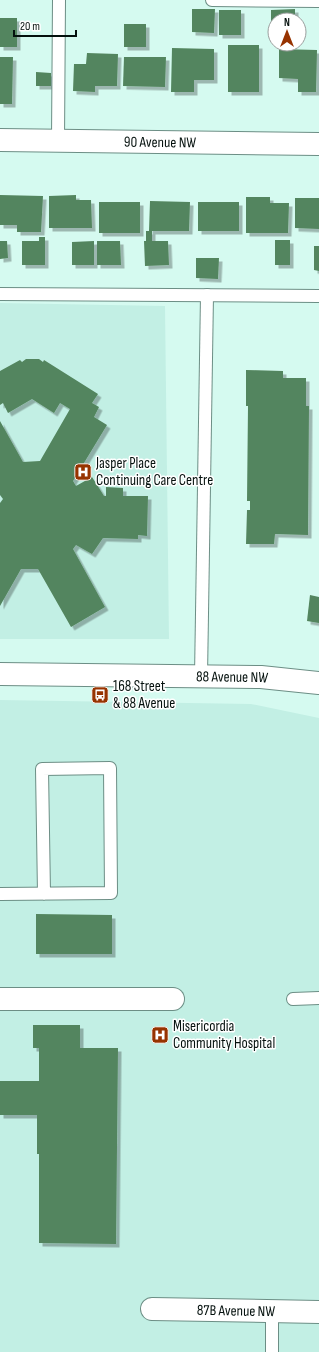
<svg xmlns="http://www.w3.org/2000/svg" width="319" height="1352" font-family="'Sofia Sans Condensed',sans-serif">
  <defs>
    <filter id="shadow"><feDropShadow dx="3.5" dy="3.5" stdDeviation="0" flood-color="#0004"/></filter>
  </defs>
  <rect width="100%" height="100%" fill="#d5faf0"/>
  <g fill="#c2efe4">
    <path d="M0,303L165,306L169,639H0Z"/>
    <path d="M0,700L251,704L319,718V1352H0Z"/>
  </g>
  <g fill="#53855e" filter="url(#shadow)">
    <path d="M192,9H215L214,33L192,32Z"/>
    <path d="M295,9V20H275V33H271V10Z"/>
    <rect x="219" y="10" width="22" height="25"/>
    <rect x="0" y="18" width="17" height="29"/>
    <rect x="124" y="24" width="22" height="23"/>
    <rect x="228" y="45" width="31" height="47"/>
    <path d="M172,48L214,49V80H194V92H171Z"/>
    <path d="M279,49L317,50L316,92H298V79L279,78Z"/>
    <path d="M87,53L118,54L117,86H95V92L73,91L74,64H86Z"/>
    <path d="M0,57H13L12,104H0Z"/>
    <path d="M124,57H166L165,87L123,86Z"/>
    <path d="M36,72L51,73V86H36Z"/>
    <path d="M0,195L43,196L41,232H17V225H0Z"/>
    <path d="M76,195V200H91L92,228H49V196Z"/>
    <path d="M246,197H270V203H289L288,233H246Z"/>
    <path d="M295,198H319V229L295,228Z"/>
    <path d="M150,201L190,202L189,231H152V241H168L169,265L145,266L144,241H146V231H149Z"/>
    <rect x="99" y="202" width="41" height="31"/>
    <rect x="198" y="202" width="41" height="29"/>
    <path d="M39,237H45V265H22V241H39Z"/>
    <rect x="275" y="240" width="15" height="25"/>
    <path d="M0,241H7L8,258L0,259Z"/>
    <path d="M94,241V265H72V242Z"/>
    <path d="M97,241H120L121,265H97Z"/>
    <path d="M314,246H319V271L314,270Z"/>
    <path d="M196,258H219L218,279L196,278Z"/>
    <path d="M26,359H39L43,362L44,360L98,394L92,403L99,407L94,417L107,425L73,481L76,486L92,477L104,496H106V487L123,488V496H148L147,536L138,535V539L103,538L92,554L76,545L73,549L105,607L71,627L38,569H21L0,606V503L3,499L0,495V421L23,462L40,461L70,409L60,403L54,413L32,399L8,413L3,403L0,405V371L20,360L22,362Z"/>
    <path d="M246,370L283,371V378H306V406H309L308,535L275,534L274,544H246L247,510H250V501H247L248,406H246Z"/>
    <path d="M310,595L319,597V623L307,621Z"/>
    <path d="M36,914L112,915V954H36Z"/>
    <path d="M33,1025H80V1048H118L116,1244L39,1243V1154H37V1115H0V1081H39V1048H33Z"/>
  </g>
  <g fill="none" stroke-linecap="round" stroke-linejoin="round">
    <defs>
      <g id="lane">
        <path d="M212,0L319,1"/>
        <path d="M58,140L59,0"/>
        <path d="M0,294L319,296"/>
        <path d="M201,677L207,295"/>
        <path d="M0,894L111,893L110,768L42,769L44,894"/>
        <path d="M293,999L319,998"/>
        <path d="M272,1352V1312"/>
      </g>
      <g id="street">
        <path id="s1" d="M0,140L319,144"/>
        <path d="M0,999H173"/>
        <path id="s2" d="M152,1309L319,1312"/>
      </g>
      <g id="secondary">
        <path id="s3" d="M0,674L261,677L319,683"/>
      </g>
    </defs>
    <use href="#lane" stroke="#6c8e85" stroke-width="14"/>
    <use href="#street" stroke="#6c8e85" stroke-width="24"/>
    <use href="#secondary" stroke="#6c8e85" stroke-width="24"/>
    <use href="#lane" stroke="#fff" stroke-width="12"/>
    <use href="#street" stroke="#fff" stroke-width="22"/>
    <use href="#secondary" stroke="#fff" stroke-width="22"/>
  </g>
  <defs>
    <symbol id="hospital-square" viewBox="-11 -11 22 22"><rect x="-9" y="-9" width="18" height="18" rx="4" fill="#973300" stroke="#fff"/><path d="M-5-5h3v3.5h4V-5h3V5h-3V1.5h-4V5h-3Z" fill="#fff"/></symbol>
    <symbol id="bus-square" viewBox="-11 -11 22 22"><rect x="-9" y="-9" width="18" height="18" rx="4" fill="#973300" stroke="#fff"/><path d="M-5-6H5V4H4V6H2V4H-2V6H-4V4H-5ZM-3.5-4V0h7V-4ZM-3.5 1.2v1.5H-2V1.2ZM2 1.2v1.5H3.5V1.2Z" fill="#fff"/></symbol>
  </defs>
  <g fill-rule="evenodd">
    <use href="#hospital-square" x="73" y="462" width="20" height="20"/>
    <use href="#bus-square" x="90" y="685" width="20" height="20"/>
    <use href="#hospital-square" x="150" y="1025" width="20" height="20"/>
  </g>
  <g text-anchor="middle" stroke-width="3" stroke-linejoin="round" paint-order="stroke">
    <g font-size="15" fill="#04100d" stroke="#fff">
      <text dy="5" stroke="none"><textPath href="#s1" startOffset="160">90 Avenue NW</textPath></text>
      <text dy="5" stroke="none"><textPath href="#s3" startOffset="232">88 Avenue NW</textPath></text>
      <text dy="5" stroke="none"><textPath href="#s2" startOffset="84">87B Avenue NW</textPath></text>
    </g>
    <g font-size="15" fill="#04100d" stroke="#fff" text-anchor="start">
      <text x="96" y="468">Jasper Place<tspan x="96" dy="17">Continuing Care Centre</tspan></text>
      <text x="113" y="691">168 Street<tspan x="113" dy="17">&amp; 88 Avenue</tspan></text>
      <text x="173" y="1031">Misericordia<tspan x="173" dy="17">Community Hospital</tspan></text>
    </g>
  </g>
  <g transform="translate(287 32)"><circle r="19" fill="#ffffff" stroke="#9b9f9e"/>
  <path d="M0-3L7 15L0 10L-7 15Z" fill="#973300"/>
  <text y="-6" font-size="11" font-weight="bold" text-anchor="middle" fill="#04100d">N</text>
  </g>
  <path d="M14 30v6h62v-6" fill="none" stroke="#04100d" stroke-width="2"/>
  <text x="20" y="30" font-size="12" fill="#04100d" stroke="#ffffff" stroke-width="3" paint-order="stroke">20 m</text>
</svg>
